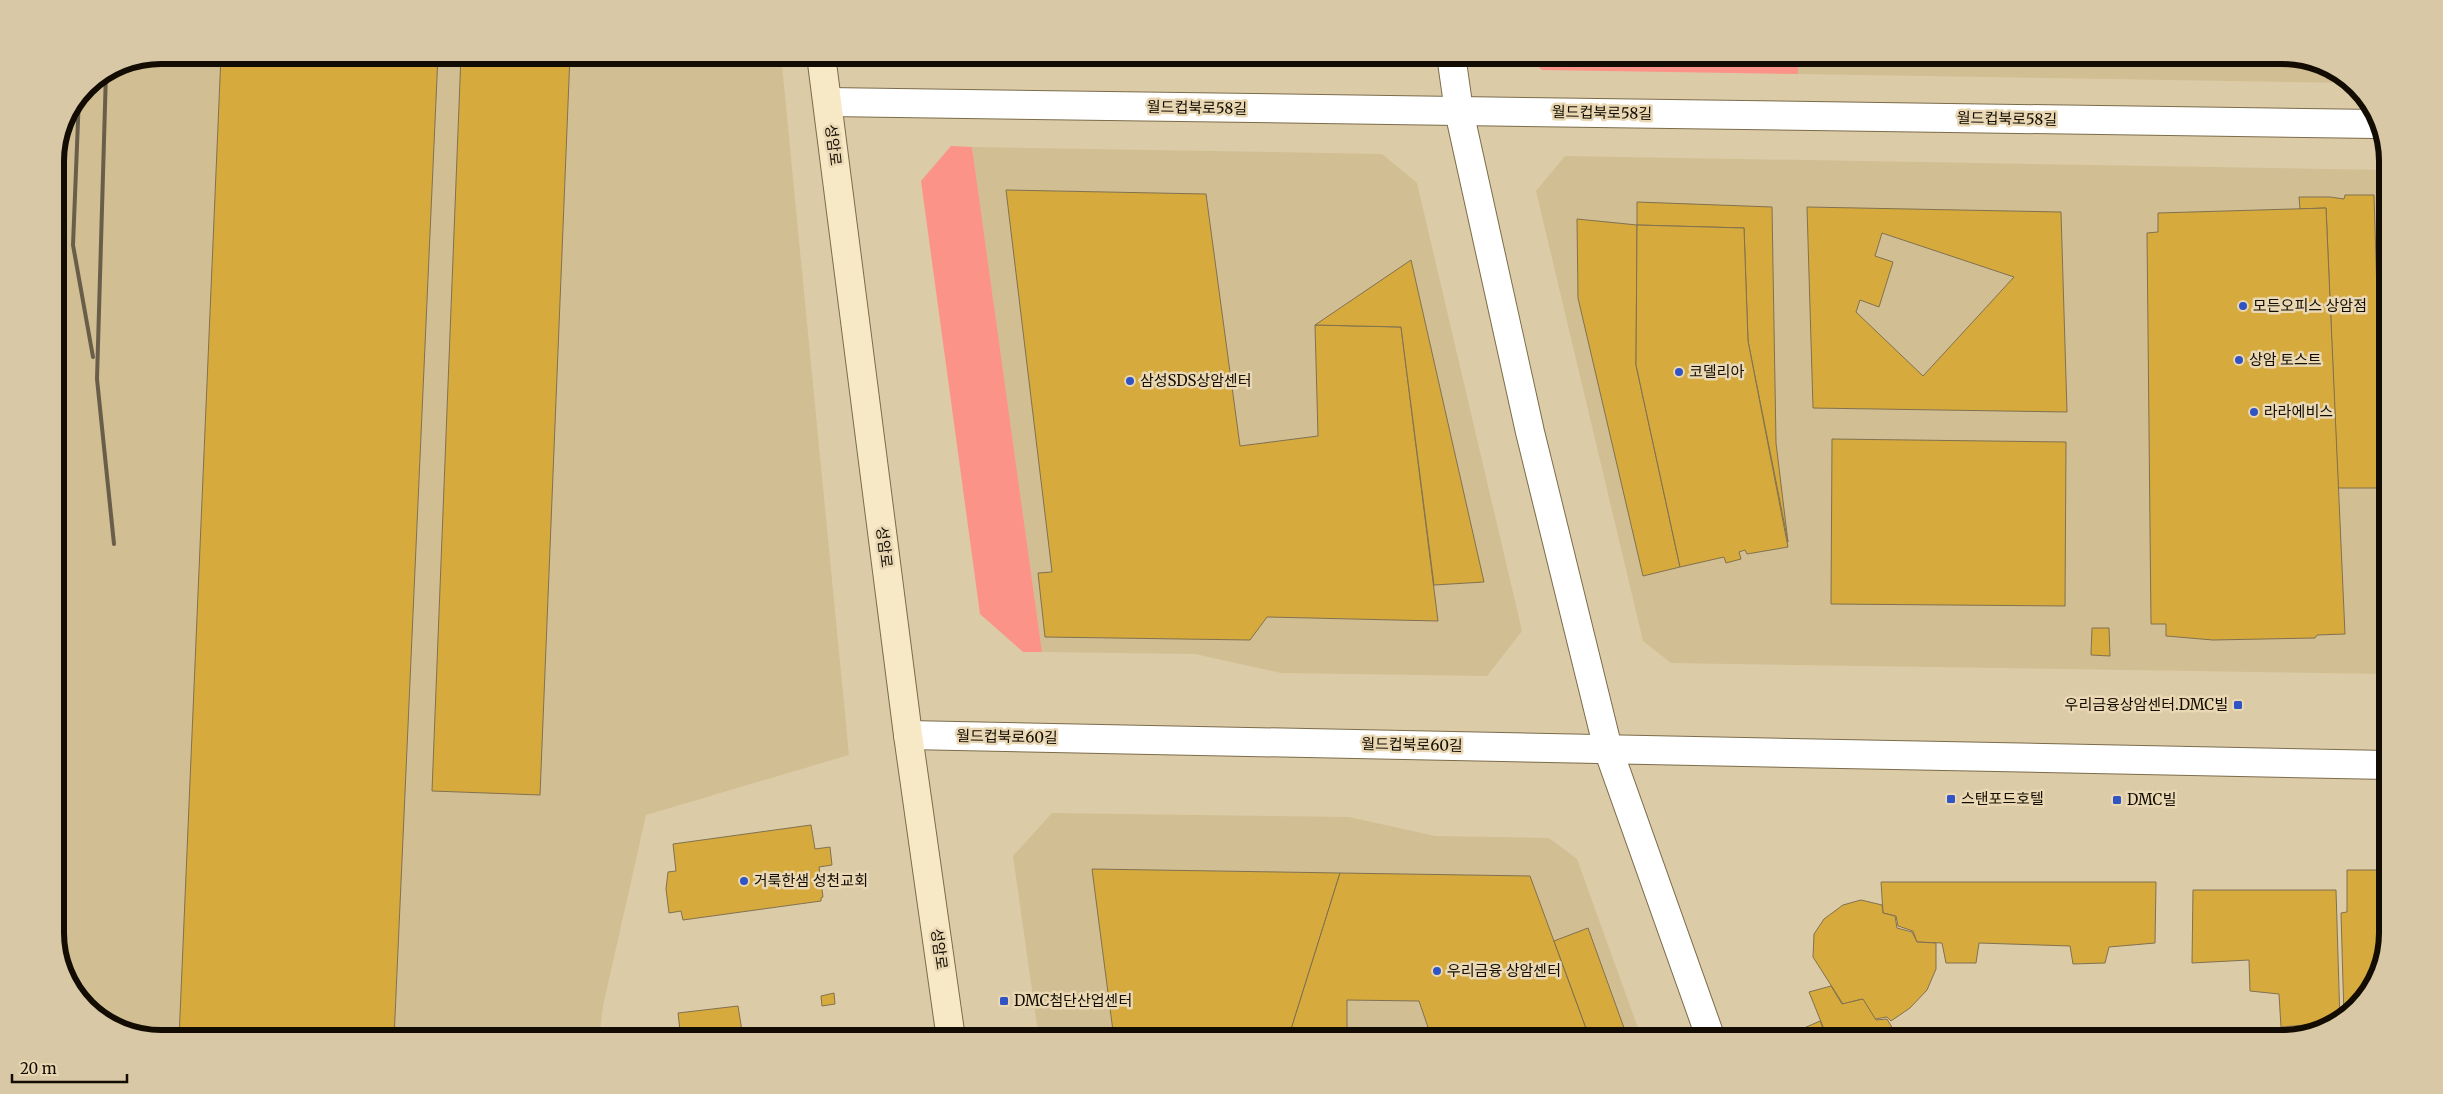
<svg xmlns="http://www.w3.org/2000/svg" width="2443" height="1094" font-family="Merriweather,'Noto Sans KR',serif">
  <rect width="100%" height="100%" fill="#dccba7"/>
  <g fill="#d2be93">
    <path d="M160,55H781L849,755L646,815L603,1006L599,1039H160L120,1031L77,998L55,941V154L66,114L86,86L120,63Z"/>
    <path d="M960,55H1370L1360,67L961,61Z"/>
    <path d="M1798,55H2283L2323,63L2349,83L1798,74Z"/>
    <path d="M972,147L1382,154L1417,183L1522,631L1487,676L1281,673L1195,654L1042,652Z"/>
    <path d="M1565,156L2388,170V674L1671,663L1643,641L1536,191Z"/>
    <path d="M1052,813L1349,817L1435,836L1549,838L1577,859L1642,1039H1039L1013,856Z"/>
  </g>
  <g fill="#fb9389">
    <path d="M1525,55H1798V74L1542,70Z"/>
    <path d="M951,146L972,147L1042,652H1023L980,614L921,181Z"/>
  </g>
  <g fill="#d6aa3c" stroke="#817150" fill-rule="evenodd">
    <path d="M221,55H438L394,1039H179Z"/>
    <path d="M461,55H570L540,795L432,791Z"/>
    <rect x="2075" y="55" width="25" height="7"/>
    <path d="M1006,190L1206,194L1240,446L1318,436L1315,325L1401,327L1438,621L1267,617L1250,640L1045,637L1038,573L1052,572Z"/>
    <path d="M2345,195H2374L2383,488H2338L2326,208L2300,209L2299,197H2330L2344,199Z"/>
    <path d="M1637,202L1772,207L1776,443L1788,542L1748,341L1744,228L1637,225Z"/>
    <path d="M1807,207L2061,212L2067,412L1813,408ZM1882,233L2014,277L1923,376L1856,312L1860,300L1879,307L1893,262L1875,256Z"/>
    <path d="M2326,208L2345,634L2317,635L2315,638L2213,640L2166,636V624H2151L2147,233L2158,232V213Z"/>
    <path d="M1577,219L1637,225L1636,365L1680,567L1643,576L1578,298Z"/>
    <path d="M1637,225L1744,228L1748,341L1788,547L1747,554L1745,550L1739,552L1741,559L1726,563L1724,557L1680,567L1636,365Z"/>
    <path d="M1411,260L1484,582L1434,585L1401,327L1315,325Z"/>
    <path d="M1832,439L2066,442L2065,606L1831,604Z"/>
    <path d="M2092,628H2109L2110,656L2091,655Z"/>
    <path d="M811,825L815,849L830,847L832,865L819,867L823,897L821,898V901L683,920L681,911L669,913L666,889L668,872L676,871L673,844Z"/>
    <path d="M1092,869L1340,873L1288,1039H1114Z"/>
    <path d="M2347,870H2388V934L2380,974L2344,1018L2341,913L2347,912Z"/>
    <path d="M1340,873L1530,876L1590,1039H1432L1419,1001L1347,1000V1039H1288Z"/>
    <path d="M1881,882H2156L2155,943L2109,947L2105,963L2073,964L2070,946L1979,943L1976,963H1946L1942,943L1917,942L1913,931L1898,926L1896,916L1883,913Z"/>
    <path d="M2193,890H2336L2340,1022L2281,1027L2279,994L2250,991L2249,960L2192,963Z"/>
    <path d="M1861,900L1882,905L1883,913L1895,916L1897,928L1912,932L1917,942L1936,943V969L1927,990L1910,1008L1891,1021L1887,1017L1875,1019L1862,999L1843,1004L1813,957L1814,934L1824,919L1843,905Z"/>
    <path d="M1588,928L1628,1039H1590L1554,941Z"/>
    <path d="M1831,986L1842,1004L1863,999L1876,1020L1887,1019L1899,1039L1923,1033L1924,1039H1828L1809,992Z"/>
    <path d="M834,993L835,1004L822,1006L821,996Z"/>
    <path d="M738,1006L743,1037L800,1029L801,1039H681L678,1013Z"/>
    <path d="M1820,1021L1828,1039H1787L1786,1036Z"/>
  </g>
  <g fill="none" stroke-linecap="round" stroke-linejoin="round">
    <defs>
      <g id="street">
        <path d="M1451,55L1459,111L1530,432L1608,749L1711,1039"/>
        <path d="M828,102L2377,124"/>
        <path d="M908,735L2388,765"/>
      </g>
      <path id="secondary" d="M821,55L908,735L951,1039"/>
    </defs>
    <use href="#street" stroke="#7b6c4a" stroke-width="30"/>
    <use href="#secondary" stroke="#7b6c4a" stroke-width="30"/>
    <use href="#street" stroke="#fff" stroke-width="28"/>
    <use href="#secondary" stroke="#f7e9c6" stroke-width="28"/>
    <g stroke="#695e49" stroke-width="4">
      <path d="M106,72L97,379L114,544"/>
      <path d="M79,96L73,245L93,357"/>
    </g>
  </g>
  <g fill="#3054c4" stroke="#e9d8b3" stroke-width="2">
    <circle cx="2243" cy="306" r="5"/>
    <circle cx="2239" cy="360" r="5"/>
    <circle cx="1679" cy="372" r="5"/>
    <circle cx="1130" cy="381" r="5"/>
    <circle cx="2254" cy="412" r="5"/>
    <rect x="2233" y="700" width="10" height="10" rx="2.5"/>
    <rect x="1946" y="794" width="10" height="10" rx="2.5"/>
    <rect x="2112" y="795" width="10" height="10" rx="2.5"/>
    <circle cx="744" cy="881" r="5"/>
    <circle cx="1437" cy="971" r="5"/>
    <rect x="999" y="996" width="10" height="10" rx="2.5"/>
  </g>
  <g text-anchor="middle" stroke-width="5" stroke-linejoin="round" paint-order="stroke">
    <g font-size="15" fill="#120c02" stroke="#e9d8b3">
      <text transform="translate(1197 108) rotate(1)" y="5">월드컵북로58길</text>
      <text transform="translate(1602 113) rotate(1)" y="5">월드컵북로58길</text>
      <text transform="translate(2007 119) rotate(1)" y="5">월드컵북로58길</text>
      <text transform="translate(833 145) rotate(83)" y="5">성암로</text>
      <text transform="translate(884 547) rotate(83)" y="5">성암로</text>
      <text transform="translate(1007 737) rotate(1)" y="5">월드컵북로60길</text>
      <text transform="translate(1412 745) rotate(1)" y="5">월드컵북로60길</text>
      <text transform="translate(939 949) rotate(82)" y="5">성암로</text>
    </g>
    <g font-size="15" fill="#120c02" stroke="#e9d8b3" text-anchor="start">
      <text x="2253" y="311">모든오피스 상암점</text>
      <text x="2249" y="365">상암 토스트</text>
      <text x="1689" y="377">코델리아</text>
      <text x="1140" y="386">삼성SDS상암센터</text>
      <text x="2264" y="417">라라에비스</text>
      <text x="2228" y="710" text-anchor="end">우리금융상암센터.DMC빌</text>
      <text x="1961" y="804">스탠포드호텔</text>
      <text x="2127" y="805">DMC빌</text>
      <text x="754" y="886">거룩한샘 성천교회</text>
      <text x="1447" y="976">우리금융 상암센터</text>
      <text x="1014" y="1006">DMC첨단산업센터</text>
    </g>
  </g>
  <path d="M0 0H2443V1094H0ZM161 64H2282A97 97 0 0 1 2379 161V933A97 97 0 0 1 2282 1030H161A97 97 0 0 1 64 933V161A97 97 0 0 1 161 64Z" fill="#d8c8a5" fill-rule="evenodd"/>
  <path fill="none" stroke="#120c02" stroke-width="6" d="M161 64H2282A97 97 0 0 1 2379 161V933A97 97 0 0 1 2282 1030H161A97 97 0 0 1 64 933V161A97 97 0 0 1 161 64Z"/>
  <path d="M12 1074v8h115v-8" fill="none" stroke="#120c02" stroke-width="2.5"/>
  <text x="20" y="1074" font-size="15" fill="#120c02" stroke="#e9d8b3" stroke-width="4" paint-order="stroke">20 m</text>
</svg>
